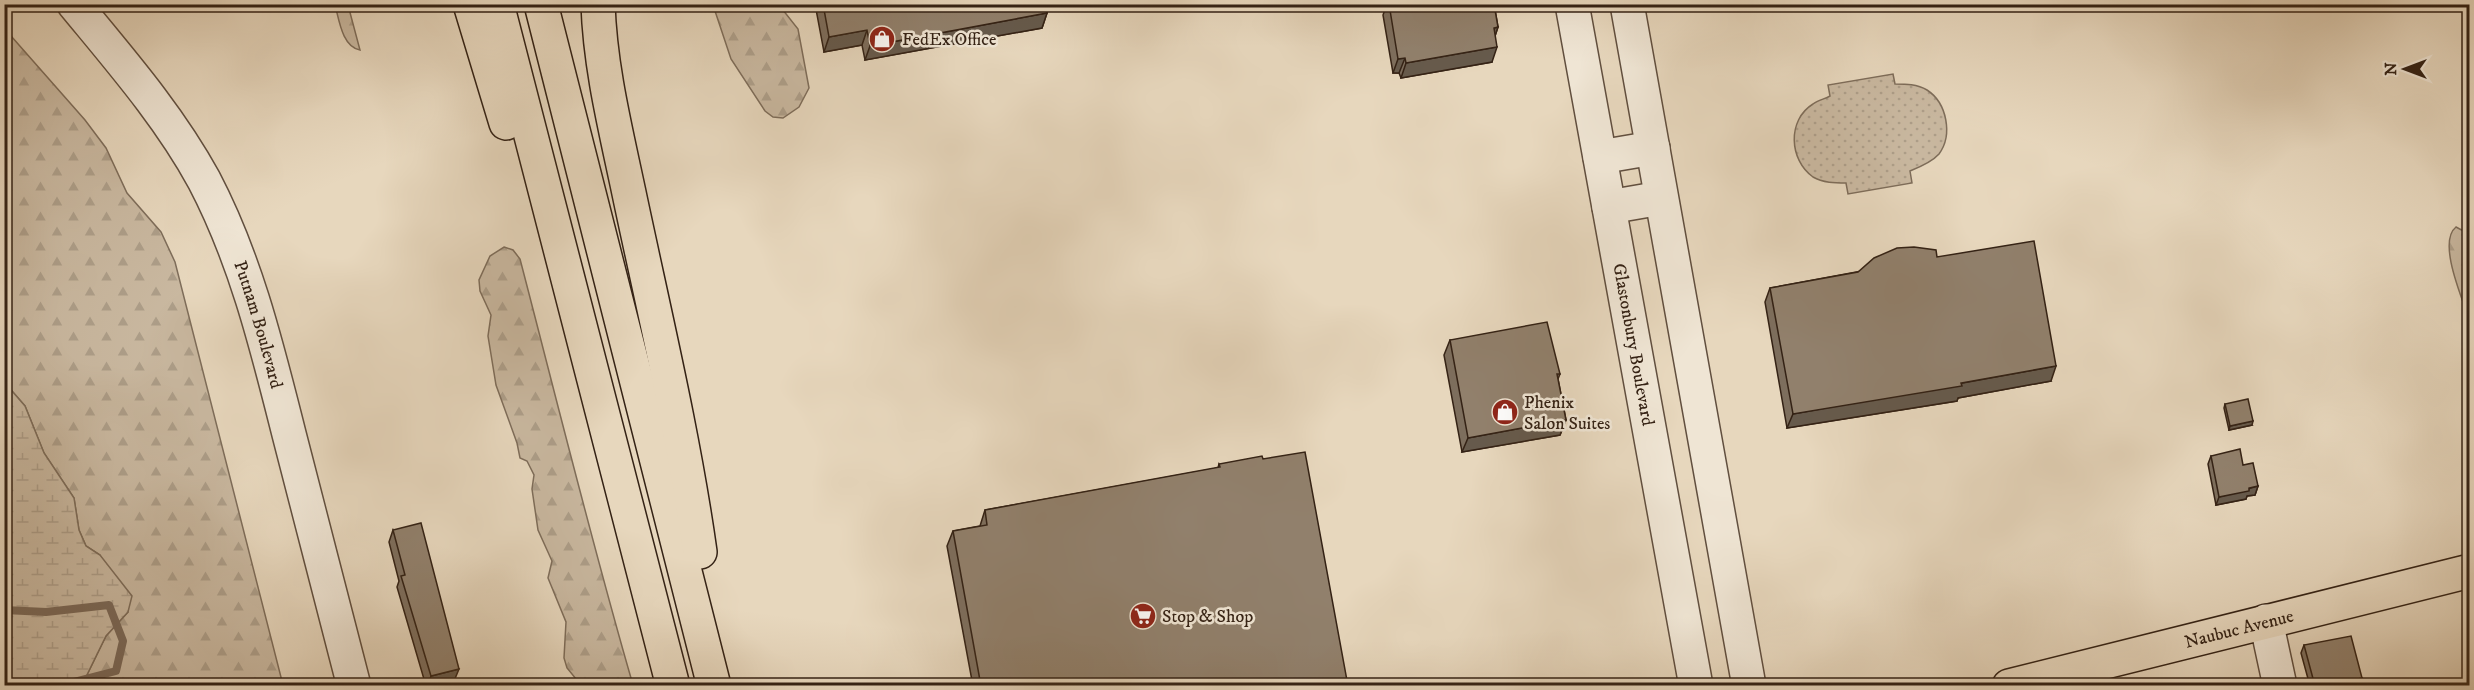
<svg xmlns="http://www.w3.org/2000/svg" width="2474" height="690" font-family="'IM FELL DW Pica',serif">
  <defs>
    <pattern id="green-dots" width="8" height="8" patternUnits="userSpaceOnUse" patternTransform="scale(1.5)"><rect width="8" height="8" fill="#c9b8a0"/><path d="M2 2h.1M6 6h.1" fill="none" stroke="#ad9e89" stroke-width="1.8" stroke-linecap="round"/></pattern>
    <pattern id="forest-firs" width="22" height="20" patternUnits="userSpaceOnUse" patternTransform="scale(1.5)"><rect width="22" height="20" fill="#c9b8a0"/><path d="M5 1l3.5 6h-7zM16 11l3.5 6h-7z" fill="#ad9e89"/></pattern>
    <pattern id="wetland-marsh" width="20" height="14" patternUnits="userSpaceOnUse" patternTransform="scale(1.5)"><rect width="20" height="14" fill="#c9b8a0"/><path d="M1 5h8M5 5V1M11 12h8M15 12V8" fill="none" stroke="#ad9e89"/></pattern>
  </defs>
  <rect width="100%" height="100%" fill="#e7d7bd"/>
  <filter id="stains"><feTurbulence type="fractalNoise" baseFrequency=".00333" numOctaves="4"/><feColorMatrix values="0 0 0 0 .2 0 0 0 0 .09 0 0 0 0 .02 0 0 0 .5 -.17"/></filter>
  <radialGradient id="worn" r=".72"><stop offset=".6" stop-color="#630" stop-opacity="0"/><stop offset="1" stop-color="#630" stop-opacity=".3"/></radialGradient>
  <path fill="url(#green-dots)" stroke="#7e6d5a" stroke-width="1.5" d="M1893,74L1895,84C1906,84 1917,84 1927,90C1947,103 1953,135 1939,154C1932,162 1920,167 1910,171L1912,183L1848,194L1846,183C1835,183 1823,183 1813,177C1789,160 1787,120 1813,104C1818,100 1825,99 1830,96L1828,85Z"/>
  <g fill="url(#forest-firs)" stroke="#7e6d5a" stroke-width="1.5">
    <path d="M335,5H348L360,50C342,47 339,19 335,5Z"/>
    <path d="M713,5H779L798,29L809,88L799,107L783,118L773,117L765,111L731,59Z"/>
    <path d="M4,28L85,120L106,148L127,193L161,232L175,262L283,685H82L106,636L128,612L100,555L86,546L79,530L74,498L44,453L25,406L5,383Z"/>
    <path d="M2456,227L2469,234V319C2463,300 2437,242 2456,227Z"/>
    <path d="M504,247L513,250L520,259C557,401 592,544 633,685H581L567,668L564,658L566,622L548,578L552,561L538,530L532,489L534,475L527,461L520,458L517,443L496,385L488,336L491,315L480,291L479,280L490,256Z"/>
  </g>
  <path fill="url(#wetland-marsh)" stroke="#7e6d5a" stroke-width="1.5" d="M5,383L25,406L44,453L74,498L79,530L86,546L100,555L132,596L128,612L106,636L82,685H5Z"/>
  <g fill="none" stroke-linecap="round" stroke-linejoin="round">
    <path stroke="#7b6958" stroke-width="8" d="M4,610L46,612L109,605L123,641L116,671L58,686"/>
    <defs>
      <g id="minor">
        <path id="s1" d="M74,4C121,61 169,116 204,180C246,260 267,347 289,434C311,518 332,602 354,686"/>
        <path id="s2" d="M1572,4L1696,686"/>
        <path d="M1627,4L1749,686"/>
        <path d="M1600,157L1653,148"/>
        <path d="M1609,207L1661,198"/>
        <path d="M2266,621L2280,686"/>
      </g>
      <g id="major">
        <path id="s3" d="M2009,686L2470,571"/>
      </g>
      <g id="highway">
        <path d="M470,4L506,123"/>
        <path d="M497,4L673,686"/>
        <path d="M541,4L714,686"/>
        <path d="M598,4C600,68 616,131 629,193C654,312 683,431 700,552"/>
      </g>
    </defs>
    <use href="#minor" stroke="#614f3f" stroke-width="36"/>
    <use href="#major" stroke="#342215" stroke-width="36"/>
    <use href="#highway" stroke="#342215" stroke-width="36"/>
    <use href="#minor" stroke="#efe5d4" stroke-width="33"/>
    <use href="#major" stroke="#e7d7bd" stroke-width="33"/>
    <use href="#highway" stroke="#e7d7bd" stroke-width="33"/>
  </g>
  <g fill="#7d6e5d" stroke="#342215" stroke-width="1.5">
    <path d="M815,4H1045L1047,13L1042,28L865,60L862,45L824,52Z"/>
    <path d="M1387,4H1494L1498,27L1495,36L1492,62L1401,78L1399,73H1393L1383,15Z"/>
    <path d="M1937,257L2051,381L1958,398L1957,401L1787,428L1765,302L1770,288Z"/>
    <path d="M1450,340L1560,374L1558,379L1566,420L1560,435L1462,452L1444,355Z"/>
    <path d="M2225,404L2252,425L2229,430L2224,408Z"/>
    <path d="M2211,456L2258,486L2255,495L2247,496L2246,499L2216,505L2208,464Z"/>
    <path d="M1219,464L1348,686H973L947,546L953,531L980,526L985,510L1218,468Z"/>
    <path d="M393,530L454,681L436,686H426L397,587L399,581L389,542Z"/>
    <path d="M2304,645L2362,678L2359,686H2310L2301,653Z"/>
    <path d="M2469,663V686H2467L2463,672L2466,664Z"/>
  </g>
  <g fill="#665a4c" stroke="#342215" stroke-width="1.5">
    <path d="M1714,4H1741L1712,10Z"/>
    <path d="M1047,13L1042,28L865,60L870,46Z"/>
    <path d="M1498,27L1493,42L1494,28Z"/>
    <path d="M867,30L862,45L824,52L829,37Z"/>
    <path d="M1497,47L1492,62L1401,78L1406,63Z"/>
    <path d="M1405,58L1399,73H1393L1398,59Z"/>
    <path d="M2056,366L2051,381L1958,398L1957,401L1787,428L1793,414Z"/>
    <path d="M1566,420L1560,435L1462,452L1468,438Z"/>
    <path d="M2253,421L2252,425L2229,430L2230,426Z"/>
    <path d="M2258,486L2255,495L2247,496L2246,499L2216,505L2219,497Z"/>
    <path d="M459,669L454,681L436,686H428L431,676Z"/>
    <path d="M2362,678L2359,686H2339L2340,683Z"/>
  </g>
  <g fill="#91806c" stroke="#342215" stroke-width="1.5">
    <path d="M823,4H1045L1047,13L870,46L867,30L829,37Z"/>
    <path d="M1389,4H1494L1498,27L1494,28L1497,47L1406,63L1405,58L1398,59Z"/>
    <path d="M2034,241L2056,366L1961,383L1962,386L1793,414L1770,288L1858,272L1874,258L1897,248L1914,247L1936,250L1937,257Z"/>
    <path d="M1547,322L1560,374H1557L1566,420L1468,438L1450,340Z"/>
    <path d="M2248,399L2253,421L2230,426L2225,404Z"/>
    <path d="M2240,449L2243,465L2253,463L2258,486L2249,488V491L2219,497L2211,456Z"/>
    <path d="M1305,452L1348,686H981L953,531L987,525L985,510L1220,467L1219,464L1262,456L1263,459Z"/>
    <path d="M421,523L459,669L431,676L401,576L405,575L393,530Z"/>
    <path d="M2351,636L2362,678L2340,683L2341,686H2315L2304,645Z"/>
    <path d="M2469,663V675L2466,664Z"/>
    <path d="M2178,679L2180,686H2152Z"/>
  </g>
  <defs>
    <symbol id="shop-disc" viewBox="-11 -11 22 22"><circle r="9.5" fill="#8f2418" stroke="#efe5d4"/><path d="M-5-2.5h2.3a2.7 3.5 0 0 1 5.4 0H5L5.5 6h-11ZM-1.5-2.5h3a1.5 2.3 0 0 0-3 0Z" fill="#fff"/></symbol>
    <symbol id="supermarket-disc" viewBox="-11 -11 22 22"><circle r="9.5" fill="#8f2418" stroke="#efe5d4"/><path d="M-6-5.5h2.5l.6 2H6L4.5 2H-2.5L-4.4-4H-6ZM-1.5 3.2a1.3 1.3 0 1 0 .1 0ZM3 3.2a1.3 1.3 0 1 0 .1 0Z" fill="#fff"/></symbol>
  </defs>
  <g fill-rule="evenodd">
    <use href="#shop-disc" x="867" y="24" width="30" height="30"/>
    <use href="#shop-disc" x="1490" y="397" width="30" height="30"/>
    <use href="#supermarket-disc" x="1128" y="601" width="30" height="30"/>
  </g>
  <g text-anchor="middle" stroke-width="5" stroke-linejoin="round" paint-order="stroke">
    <g font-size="18" fill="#342215" stroke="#efe5d4" text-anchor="start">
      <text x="902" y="45">FedEx Office</text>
      <text x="1524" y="408">Phenix<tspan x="1524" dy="21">Salon Suites</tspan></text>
      <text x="1162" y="622">Stop &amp; Shop</text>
    </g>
    <g font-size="18" fill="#342215" stroke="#efe5d4">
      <text dy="6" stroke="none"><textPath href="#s1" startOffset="374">Putnam Boulevard</textPath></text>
      <text dy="6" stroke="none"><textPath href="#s2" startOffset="346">Glastonbury Boulevard</textPath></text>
      <text dy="6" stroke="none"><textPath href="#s3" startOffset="237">Naubuc Avenue</textPath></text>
    </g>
  </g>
  <rect width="2474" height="690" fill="none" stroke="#e7d7bd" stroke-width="24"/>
  <rect x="6" y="6" width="2462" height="678" fill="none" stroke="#342215" stroke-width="3"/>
  <rect x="12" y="12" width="2450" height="666" fill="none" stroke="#342215" stroke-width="1.5"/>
  <g transform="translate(2405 69) rotate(270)" stroke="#efe5d4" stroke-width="4.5" paint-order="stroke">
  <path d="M0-4.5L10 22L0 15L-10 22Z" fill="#342215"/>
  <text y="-9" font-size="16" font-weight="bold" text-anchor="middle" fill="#342215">N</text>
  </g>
  <rect width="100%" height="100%" filter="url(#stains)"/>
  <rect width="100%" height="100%" fill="url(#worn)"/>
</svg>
